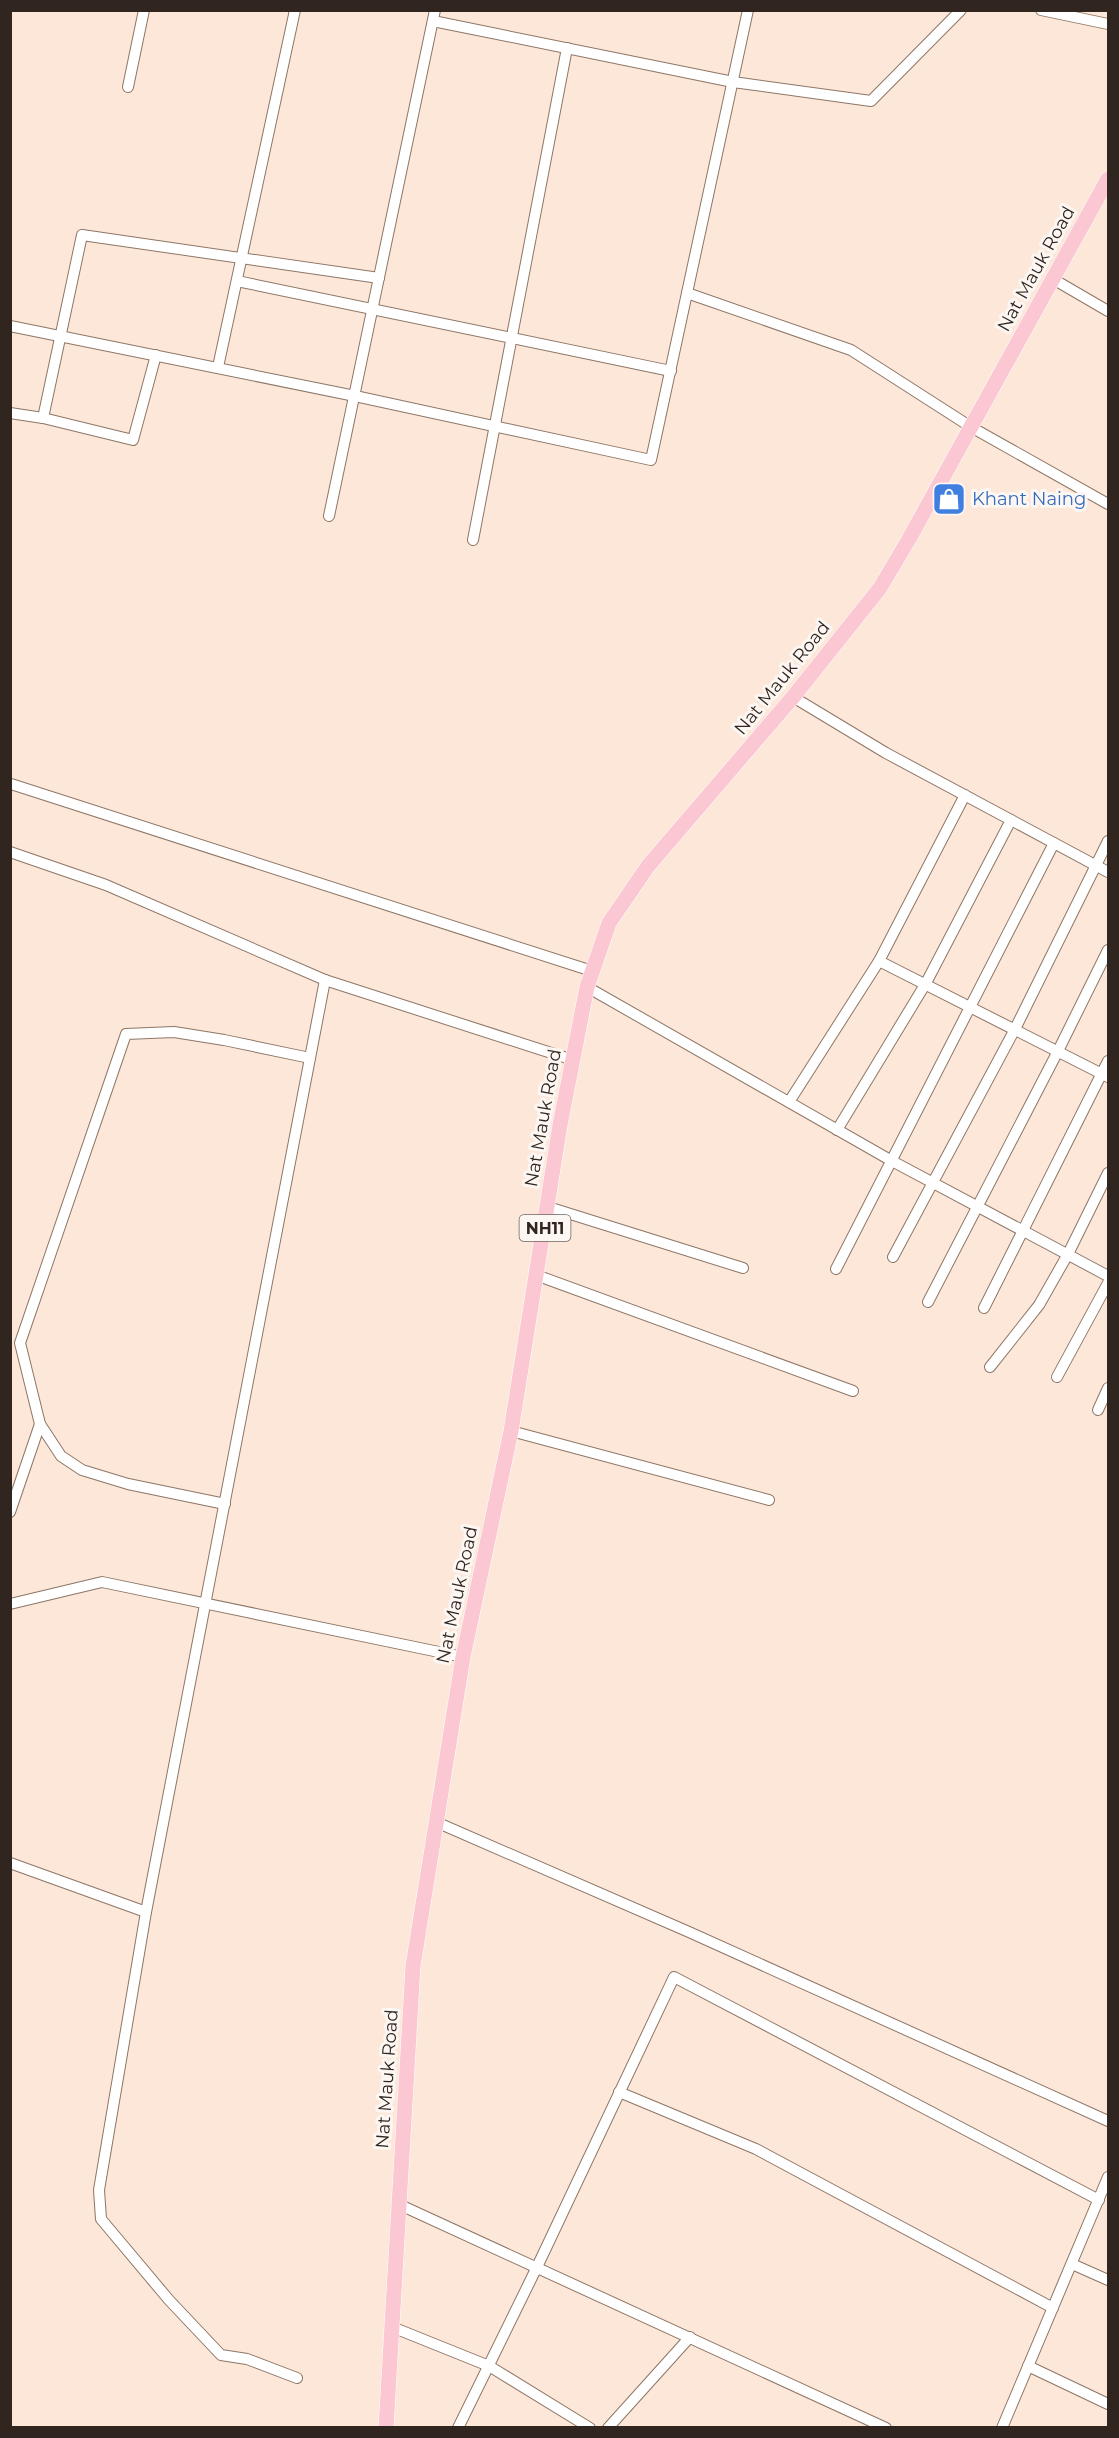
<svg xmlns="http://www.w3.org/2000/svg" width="1119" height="2438" font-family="Montserrat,sans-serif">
  <rect width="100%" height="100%" fill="#fce7d8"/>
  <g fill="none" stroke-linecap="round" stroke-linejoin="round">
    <defs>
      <g id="minor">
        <path d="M1041,10L1108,24"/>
        <path d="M433,21L733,82L871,101L961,10"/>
        <path d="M128,87L144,10"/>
        <path d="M1053,279L1108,311"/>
        <path d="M237,281L671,371"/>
        <path d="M687,293L851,350L971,427L1108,504"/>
        <path d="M10,326L355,396L651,460L748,10"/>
        <path d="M218,367L295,10"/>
        <path d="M10,413L43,418L133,440L156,355"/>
        <path d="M43,418L82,235L379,278"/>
        <path d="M329,516L435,10"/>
        <path d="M473,540L567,48"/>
        <path d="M793,697L886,753L1108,872"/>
        <path d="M11,784L592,971"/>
        <path d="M10,852L106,885L325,980L573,1060"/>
        <path d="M879,961L1108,1077"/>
        <path d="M587,987L892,1161L1108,1276"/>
        <path d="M789,1102L879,961L965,795"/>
        <path d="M837,1130L926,983L1011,820"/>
        <path d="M548,1207L743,1268"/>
        <path d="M893,1257L1015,1029L1108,841"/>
        <path d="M836,1269L1054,843"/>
        <path d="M536,1275L853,1391"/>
        <path d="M928,1302L1058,1051L1108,950"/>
        <path d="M984,1308L1108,1061"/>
        <path d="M990,1367L1039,1305L1068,1254L1108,1173"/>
        <path d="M1057,1377L1108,1283"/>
        <path d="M1098,1410L1108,1388"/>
        <path d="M511,1431L769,1500"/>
        <path d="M225,1504L128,1484L82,1470L61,1456L40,1424L20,1343L126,1034L174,1032L224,1040L310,1058"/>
        <path d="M10,1512L40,1424"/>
        <path d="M10,1604L102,1582L463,1657"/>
        <path d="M436,1822L689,1932L1108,2121"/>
        <path d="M10,1863L146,1912"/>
        <path d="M619,2092L756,2149L1053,2308"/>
        <path d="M398,2204L886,2428"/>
        <path d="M1072,2264L1108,2280"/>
        <path d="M392,2327L489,2366L590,2428"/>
        <path d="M1028,2366L1108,2404"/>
        <path d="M297,2378L247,2359L221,2355L169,2300L101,2219L99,2190L146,1912L325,980"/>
        <path d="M458,2428L537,2267L674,1977L1099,2200"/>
        <path d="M608,2428L690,2337"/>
        <path d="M1002,2428L1108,2177"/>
      </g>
      <path id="highway" d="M386,2428L413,1966L463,1657L511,1431L560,1125L587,987L609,923L648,866L793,697L880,588L909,539L1108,179"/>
    </defs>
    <use href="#minor" stroke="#8e7666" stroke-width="12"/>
    <use href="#highway" stroke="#fff" stroke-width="16"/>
    <use href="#minor" stroke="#fff" stroke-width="10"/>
    <use href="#highway" stroke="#fbc7d3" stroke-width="15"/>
  </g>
  <defs>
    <symbol id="shop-square" viewBox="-11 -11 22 22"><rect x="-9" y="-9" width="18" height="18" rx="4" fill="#3f7fe0" stroke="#fdf7f4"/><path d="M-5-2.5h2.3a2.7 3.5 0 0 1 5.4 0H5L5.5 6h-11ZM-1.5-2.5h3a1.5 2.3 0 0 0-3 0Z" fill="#fff"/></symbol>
  </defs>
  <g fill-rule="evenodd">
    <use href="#shop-square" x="930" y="480" width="38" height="38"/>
  </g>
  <g text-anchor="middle" stroke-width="6" stroke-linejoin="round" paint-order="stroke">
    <rect fill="#fdf7f4" stroke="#6e655f" stroke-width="1.5" x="519.5" y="1215" width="51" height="26" rx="4.5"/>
    <g font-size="16" font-weight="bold" fill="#30261f">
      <text x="545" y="1234">NH11</text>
    </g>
    <g font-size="18" fill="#30261f" stroke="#fdf7f4">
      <text transform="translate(1036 269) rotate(-61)" y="6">Nat Mauk Road</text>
      <text transform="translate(782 678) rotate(-51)" y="6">Nat Mauk Road</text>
      <text transform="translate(543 1118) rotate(-80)" y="6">Nat Mauk Road</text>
      <text transform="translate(457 1595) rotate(-78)" y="6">Nat Mauk Road</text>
      <text transform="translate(387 2079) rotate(-86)" y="6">Nat Mauk Road</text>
    </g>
    <g font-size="18" fill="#366cbe" stroke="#fdf7f4" text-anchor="start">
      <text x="972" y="505">Khant Naing</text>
    </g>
  </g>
  <rect width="1119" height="2438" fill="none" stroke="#30261f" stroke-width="24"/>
</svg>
